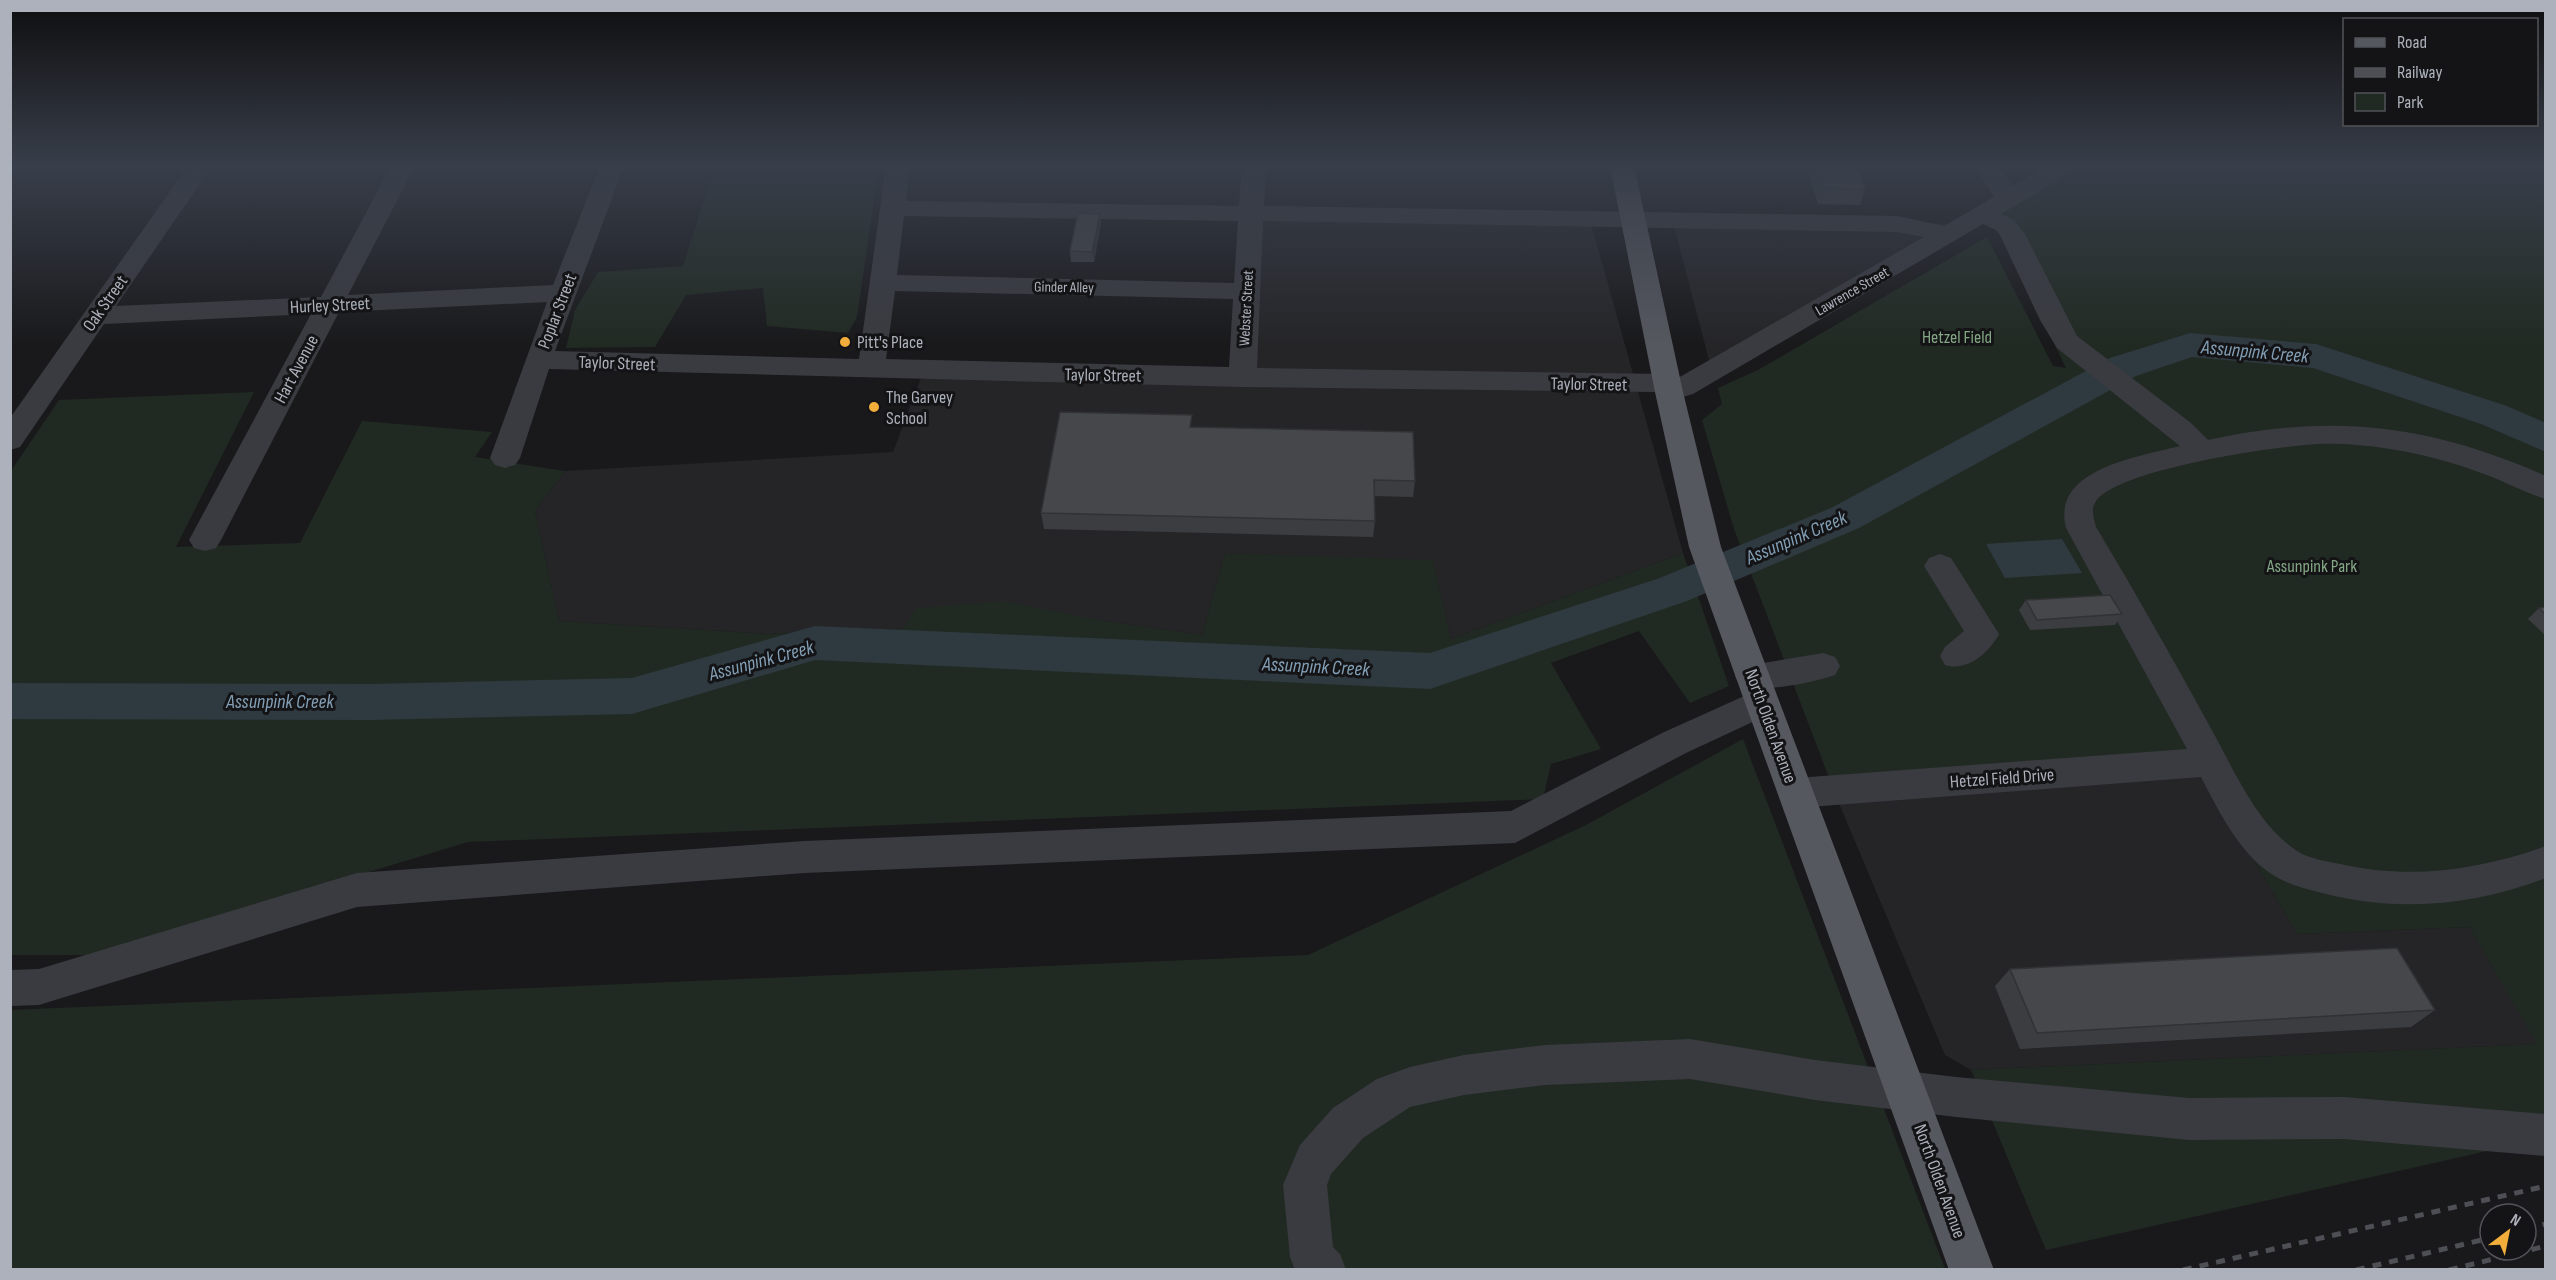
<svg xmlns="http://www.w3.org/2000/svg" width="2556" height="1280" font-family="'Sofia Sans Condensed',sans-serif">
  <rect width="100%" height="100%" fill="#19191b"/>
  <g fill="#252528">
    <path d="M1248,209L1589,216L1683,553L1451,639L1433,561L1225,553L1202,635L1104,621L768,634L559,621L535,511L565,471L893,452L924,370L1234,373Z"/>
    <path d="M1672,218L1963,224L1712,372Z"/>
    <path d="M2203,772L2297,934L2469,927L2538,1044L1971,1070L1945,1055L1838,801Z"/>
  </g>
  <g fill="#212a22">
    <path d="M715,166H879L857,317L848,333L767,326L763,288L686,295L655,347L566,348L575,310L598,272L683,266Z"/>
    <path d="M2052,166H2545V1138L2046,1250L1971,1070L2537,1044L2469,927L2297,934L2203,772L1838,801L1734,529L1702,420L1722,404L1718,388L1758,370L1987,237L2053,366L2066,368L1988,209Z"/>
    <path d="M254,392L176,547L300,543L362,421L492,432L475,457L565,471L535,511L559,621L768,634L903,629L916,608L1003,601L1104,621L1202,635L1225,553L1433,560L1451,639L1683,553L1729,686L1690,703L1639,631L1551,663L1601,749L1551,764L1543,799L468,842L95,955H11V471L59,400Z"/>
    <path d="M1743,739L1945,1269H11L10,1010L1308,955L1586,825Z"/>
  </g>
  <path fill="#2f3940" d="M2062,539L2082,573L2005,578L1986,544Z"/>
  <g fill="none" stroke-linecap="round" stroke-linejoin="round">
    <path fill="#2f3940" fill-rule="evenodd" d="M2190,333L2316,344L2507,406L2546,423V452L2481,424L2313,368L2192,357L2136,376L1859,528L1687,601L1430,689L815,660L632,714L371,720L10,719V683L371,684L632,678L815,626L1430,653L1657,579L1831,508L2110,358Z"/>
    <g fill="#3a3b40" fill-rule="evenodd">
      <path d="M188,166H212L116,306L321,297L391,166H415L348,295L553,285L600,166H624L555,351L859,359L886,166H910L906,201L1239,206L1242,166H1266L1264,206L1897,216L1944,226L1994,197L1975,166H1999L2012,186L2046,166H2076L2073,171L2001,214L2014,220L2025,234L2077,336L2191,423L2208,440C2333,413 2428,424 2546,476V499C2525,493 2506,482 2487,475C2455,463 2423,454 2390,449C2366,445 2342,443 2318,444C2276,446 2119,469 2096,501C2090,509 2094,519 2096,527C2135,592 2173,659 2209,725C2233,767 2255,823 2297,851C2309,859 2326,861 2340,864C2410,880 2479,870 2546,846V878C2474,905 2404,912 2330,895C2310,890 2287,885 2270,873C2239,852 2218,810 2201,777L1796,808L1783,804L1778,793L1783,782L1796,778L2187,749L2066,528C2051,469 2138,457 2180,446L2057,348L2040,320L2000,235L1996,230L1983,224L1693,394L1669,401L1659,399L1655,392L1242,387L549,369L520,458L515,465L505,468L495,465L490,458L547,302L339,312L221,540L216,548L205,551L194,548L189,540L311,314L104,324L20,447L10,450V418ZM904,216L1238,221L1234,283L897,275ZM1263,221L1897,232L1924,237L1678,378L1667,374L1257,368ZM895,291L1233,299L1229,367L886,359Z"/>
      <path d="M1940,554L1951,558L1999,634C1989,653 1967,672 1945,665L1940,656L1945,647L1964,631L1924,566L1929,558Z"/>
      <path d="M1823,653L1835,657L1840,666L1835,675C1812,683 1763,693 1740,685L1735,676L1740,667Z"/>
      <path d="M1762,688L1774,692L1779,702L1774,712L1686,753L1515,843L805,873L357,907L39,1005L10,1006V970L39,969L357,873L805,841L1511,811L1662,733Z"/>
      <path d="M1690,1039L1815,1060L1956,1077L2189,1098L2344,1097L2546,1114V1156L2344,1139L2189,1140L1956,1117L1815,1100L1690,1079L1545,1085L1464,1095L1410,1107L1363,1138L1331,1174L1327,1185L1333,1247L1340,1254L1346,1270H1295L1290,1257L1283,1185L1300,1145L1333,1108L1377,1079L1410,1067L1464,1055L1545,1045Z"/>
    </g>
    <path fill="#56585f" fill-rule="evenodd" d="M1610,166H1634L1683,392L1721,547L1994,1270H1949L1689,547L1655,392Z"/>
    <g stroke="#4d4f55" stroke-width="5" stroke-dasharray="9 8" stroke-linecap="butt">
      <path d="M2526,1229L2546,1224"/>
      <path d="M2183,1270L2546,1186"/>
      <path d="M2356,1270L2490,1238"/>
      <path d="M2449,1270L2546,1246"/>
    </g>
  </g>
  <g fill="#3c3d40">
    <path d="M1806,166H1857L1865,189L1860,205L1818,204Z"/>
    <path d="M1100,214L1101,224L1094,262H1071L1070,251Z"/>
    <path d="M1192,427L1415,481L1413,497L1374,496L1375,521L1373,537L1044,529L1041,513Z"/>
    <path d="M2026,600L2122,614L2115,625L2030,630L2019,610Z"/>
    <path d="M2546,607V636L2528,619L2539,608Z"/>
    <path d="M2010,969L2435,1010L2411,1027L2020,1049L1995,986Z"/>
  </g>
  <path fill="#313234" d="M1100,214L1101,224L1094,262L1092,252Z"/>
  <g fill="#46474b" stroke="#313234" stroke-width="1.5">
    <path d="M1817,166H1857L1865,189L1824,188Z"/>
    <path d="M1078,213L1100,214L1092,252L1070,251Z"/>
    <path d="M1060,412L1192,415L1190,427L1413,432L1415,481L1374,480L1375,521L1041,513Z"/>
    <path d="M2110,595L2122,614L2037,620L2026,600Z"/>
    <path d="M2546,607V615L2539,608Z"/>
    <path d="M2397,948L2435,1010L2037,1033L2010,969Z"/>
  </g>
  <linearGradient id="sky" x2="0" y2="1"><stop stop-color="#0e0e0f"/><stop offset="0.48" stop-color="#383e4a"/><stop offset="1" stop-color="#383e4a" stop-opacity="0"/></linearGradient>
  <rect width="2556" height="346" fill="url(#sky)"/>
  <g fill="#f2ae3a" stroke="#141416" stroke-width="2">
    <circle cx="845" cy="342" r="6"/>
    <circle cx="874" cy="407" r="6"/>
  </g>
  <g text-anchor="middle" stroke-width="6" stroke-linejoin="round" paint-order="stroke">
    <g font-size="15" fill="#acb1bb" stroke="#141416">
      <text transform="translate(1064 287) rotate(1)" y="5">Ginder Alley</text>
      <text transform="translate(1852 291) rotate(-30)" y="5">Lawrence Street</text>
      <text transform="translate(1246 308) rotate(-87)" y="5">Webster Street</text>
    </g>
    <g font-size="18" fill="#acb1bb" stroke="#141416">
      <text transform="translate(105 303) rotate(-55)" y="6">Oak Street</text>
      <text transform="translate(330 305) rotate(-3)" y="6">Hurley Street</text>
      <text transform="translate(557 311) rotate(-69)" y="6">Poplar Street</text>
      <text transform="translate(617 363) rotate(2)" y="6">Taylor Street</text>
      <text transform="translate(296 369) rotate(-62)" y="6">Hart Avenue</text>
      <text transform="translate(1103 375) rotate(1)" y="6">Taylor Street</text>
      <text transform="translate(1589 384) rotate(1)" y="6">Taylor Street</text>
      <text transform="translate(1771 726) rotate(70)" y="6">North Olden Avenue</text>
      <text transform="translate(2002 778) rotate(-4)" y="6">Hetzel Field Drive</text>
      <text transform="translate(1940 1181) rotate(70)" y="6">North Olden Avenue</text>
    </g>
    <g font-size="18" fill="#83a684" stroke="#141416">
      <text x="1957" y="343">Hetzel Field</text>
      <text x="2312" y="572">Assunpink Park</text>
    </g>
    <g font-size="18" fill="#acb1bb" stroke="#141416" text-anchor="start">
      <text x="857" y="348">Pitt's Place</text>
      <text x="886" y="403">The Garvey<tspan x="886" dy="21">School</tspan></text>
    </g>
    <g font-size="20" font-style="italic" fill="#839fb5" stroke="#141416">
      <text transform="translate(2255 351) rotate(5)" y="7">Assunpink Creek</text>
      <text transform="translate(1796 537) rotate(-23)" y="7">Assunpink Creek</text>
      <text transform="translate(761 660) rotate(-15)" y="7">Assunpink Creek</text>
      <text transform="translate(1316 666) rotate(3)" y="7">Assunpink Creek</text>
      <text x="280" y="708">Assunpink Creek</text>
    </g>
  </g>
  <rect width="2556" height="1280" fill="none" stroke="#acb1bb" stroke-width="24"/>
  <rect x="2343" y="18" width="195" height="108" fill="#141416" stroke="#515358" stroke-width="1.5"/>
  <rect x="2355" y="38" width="30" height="9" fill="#56585f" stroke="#515358" stroke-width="1.5"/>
  <text x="2397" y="48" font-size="18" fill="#acb1bb">Road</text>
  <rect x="2355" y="68" width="30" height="9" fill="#4d4f55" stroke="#515358" stroke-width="1.5"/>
  <text x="2397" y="78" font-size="18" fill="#acb1bb">Railway</text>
  <rect x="2355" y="93" width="30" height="18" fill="#212a22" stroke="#515358" stroke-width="1.5"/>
  <text x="2397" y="108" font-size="18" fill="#acb1bb">Park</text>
  <g transform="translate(2508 1232) rotate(32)"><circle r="28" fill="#141416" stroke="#515358" stroke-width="1.5"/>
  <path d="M0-4.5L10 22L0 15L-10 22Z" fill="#f2ae3a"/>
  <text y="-9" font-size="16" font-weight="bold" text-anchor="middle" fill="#acb1bb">N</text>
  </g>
</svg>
